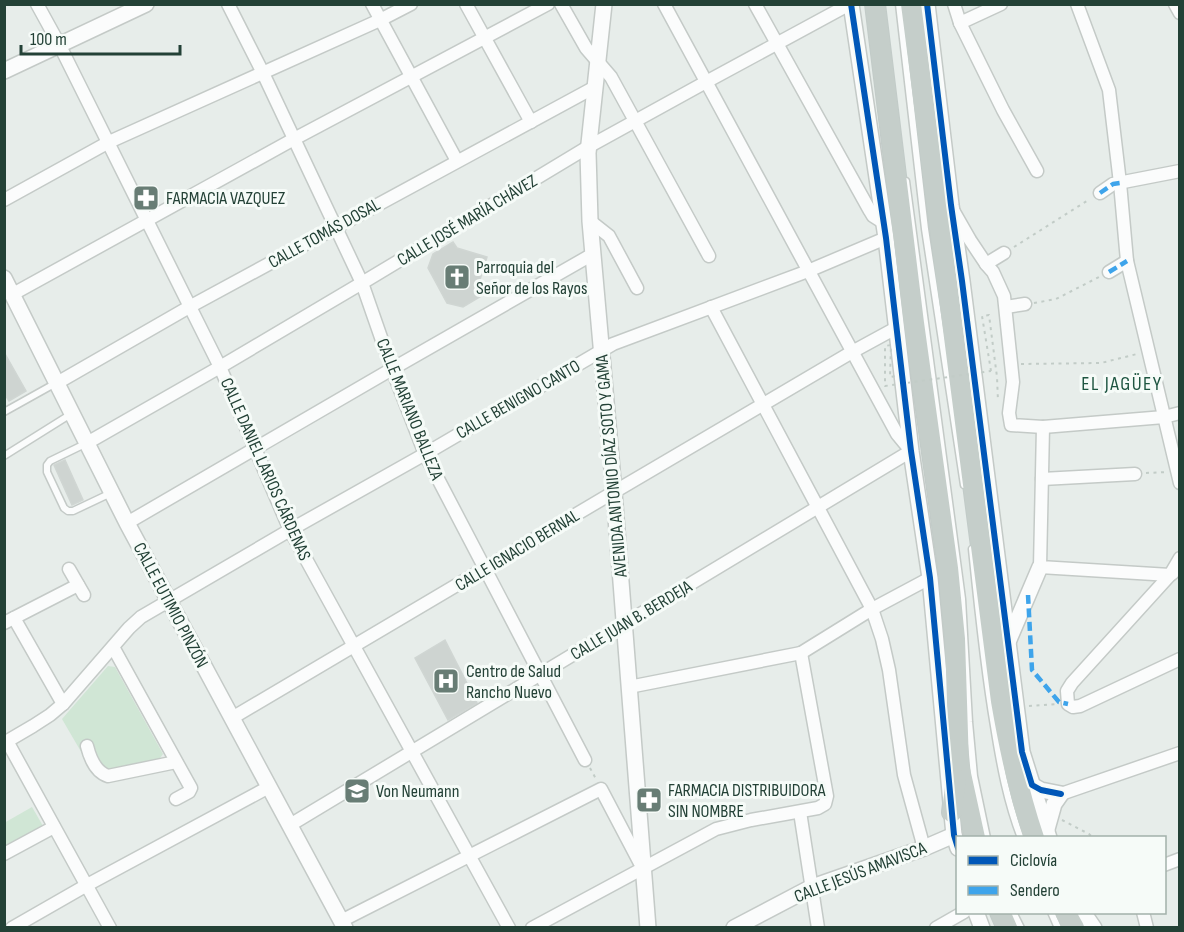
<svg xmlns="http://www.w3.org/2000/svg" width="1184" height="932" font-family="'Sofia Sans Condensed',sans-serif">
  <rect width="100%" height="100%" fill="#e7edea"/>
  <g fill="#d0e6d5">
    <path d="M108,666L115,667L163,754L157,762L94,774L62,719Z"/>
    <path d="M32,807L43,826L5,848L4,823Z"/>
  </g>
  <g fill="#ced4d1" stroke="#d0d6d3" stroke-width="1.5">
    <path d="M453,242L457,248L487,257L478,286L483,295L463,307L447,303L428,268L433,254Z"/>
    <path d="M4,352L26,391L9,401L4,393Z"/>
    <path d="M65,460L83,500L72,505L54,465Z"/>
    <path d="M445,640L477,703L448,720L415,658Z"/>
  </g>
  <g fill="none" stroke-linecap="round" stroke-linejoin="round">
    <defs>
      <g id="service">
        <path d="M899,4L925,229L964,485"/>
        <path d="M906,181L962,599L969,722L974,776L987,838"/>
        <path d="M4,412L56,383"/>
        <path d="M87,443L50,461L47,465V472L64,508L68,511H73L111,493"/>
        <path d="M4,456L71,414"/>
        <path d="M972,549C978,608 984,668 994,726C1000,764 1007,802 1021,838"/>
        <path d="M1013,912L1021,928"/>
        <path d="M1051,912L1058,928"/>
      </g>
      <g id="minor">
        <path d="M37,4L59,44L220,367L290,530L509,928"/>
        <path d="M228,4L263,73L362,283L392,369L425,454L585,760"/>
        <path d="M372,4L457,161"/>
        <path d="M466,4L531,122"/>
        <path d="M561,4L586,48L611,77L709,256"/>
        <path d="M755,4L870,211L873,216L884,223"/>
        <path d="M954,4L960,23L1003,110L1037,171"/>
        <path d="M1077,4L1109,90L1120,183L1127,261L1180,483"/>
        <path d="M1175,4L1180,13"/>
        <path d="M960,23L1001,4"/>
        <path d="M1100,193L1113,184L1180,171"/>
        <path d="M4,200L109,142L380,20L411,4"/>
        <path d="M954,212L970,240L986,264L993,272L1004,296L1013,382L1009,413L1011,425L1043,427L1164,417L1180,413"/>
        <path d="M590,221L609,236L637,288"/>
        <path d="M986,264L1004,253"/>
        <path d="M1109,272L1127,261"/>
        <path d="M13,294L294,139L548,4"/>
        <path d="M711,307L872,609L882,639L889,670L904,775L924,848"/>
        <path d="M1006,307L1025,304"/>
        <path d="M57,383L191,306L595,87"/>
        <path d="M1043,427L1040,567L1170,575L1173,573"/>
        <path d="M87,443L220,367L362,283L588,147L706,82L850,4"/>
        <path d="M1042,479L1135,474"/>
        <path d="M127,523L392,369L593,254"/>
        <path d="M1180,558L1170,575L1072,683L1067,691L1068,704L1073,707L1080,706L1180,659"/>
        <path d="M69,569L84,595"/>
        <path d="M14,618L63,704"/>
        <path d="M4,623L78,585"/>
        <path d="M113,647L191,788L189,792L176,799"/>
        <path d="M629,687L801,653L872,609L930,578"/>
        <path d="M232,718L614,492L852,352L896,328"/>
        <path d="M7,741L110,928"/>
        <path d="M4,743L33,726L50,715L63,704L129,628L141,617L290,530L425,454L613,344L808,271L886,238"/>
        <path d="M87,746C90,758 95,772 108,776L176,762"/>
        <path d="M1061,794L1180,753"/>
        <path d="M800,812L818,928"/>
        <path d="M290,825L911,451L897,434L664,4"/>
        <path d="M4,854L54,827"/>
        <path d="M1164,865L1180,859"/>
        <path d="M1143,912L1147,928"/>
        <path d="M341,921L601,789L642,867"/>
        <path d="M12,928L87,885L269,787"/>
        <path d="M532,928L716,829L751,820L818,808L825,804L827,796L801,653"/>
        <path d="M936,928L964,912"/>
      </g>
      <g id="tertiary">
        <path d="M604,4L588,153L590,221L614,492L648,928"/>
        <path d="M851,4L886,238L911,451L930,578L954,835L958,848"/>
        <path d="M927,4L951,205L962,281L1022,752L1049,838"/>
        <path d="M4,71L146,4"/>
        <path d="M4,278L127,523L345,928"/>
        <path d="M1008,642L1040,567"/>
        <path d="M1032,785L1041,790L1061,794L1054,804L1047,829"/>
        <path d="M976,912L982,928"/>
        <path d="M1083,912L1094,928"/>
        <path d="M734,928L812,887L924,848L954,835"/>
      </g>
      <g id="trunk">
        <path d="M875,4L914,323L948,568L955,639L959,765L975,838"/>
        <path d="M911,4L1001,701C1009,748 1018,791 1034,838"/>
        <path d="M952,812L956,779"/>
        <path d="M1000,912L1007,928"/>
        <path d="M1065,912L1074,928"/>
      </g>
    </defs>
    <use href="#service" stroke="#c4cac7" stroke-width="9"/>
    <use href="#minor" stroke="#c4cac7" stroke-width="15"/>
    <use href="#tertiary" stroke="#c4cac7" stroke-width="18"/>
    <use href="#trunk" stroke="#c2cbc8" stroke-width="22"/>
    <g stroke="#c2ccc7" stroke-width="2" stroke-dasharray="3 4.5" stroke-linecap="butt">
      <path d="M1014,247L1090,199"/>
      <path d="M1034,303L1056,299L1101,276"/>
      <path d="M1021,364L1101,363L1137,354"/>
      <path d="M991,371L982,316L989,315L997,377L998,401"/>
      <path d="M1146,473L1168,472"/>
      <path d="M1029,706L1057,704"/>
      <path d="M590,768L596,779"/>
      <path d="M1062,820L1089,834L1093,838"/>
    </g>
    <use href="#service" stroke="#fbfcfc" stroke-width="6"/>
    <use href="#minor" stroke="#fbfcfc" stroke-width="12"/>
    <use href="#tertiary" stroke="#fbfcfc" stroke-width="15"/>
    <use href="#trunk" stroke="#c5ceca" stroke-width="20"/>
    <path stroke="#c2ccc7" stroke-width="2" stroke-dasharray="3 4.5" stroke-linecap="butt" d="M902,375L890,377L891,345L885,346V386L991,371"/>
    <g stroke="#3ea4eb" stroke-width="4.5" stroke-dasharray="9 4.5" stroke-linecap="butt">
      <path d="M1100,193L1113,184L1120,183"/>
      <path d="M1109,272L1127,261"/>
      <path d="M1028,595L1032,670L1059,702L1068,704"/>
    </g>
    <defs>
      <g id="cycleway">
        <path d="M851,4L886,238L911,451L930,578L954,835L958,848"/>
        <path d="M927,4L951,205L962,281L1022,752L1032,785L1041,790L1061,794"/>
      </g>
    </defs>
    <use href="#cycleway" stroke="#f6fbf8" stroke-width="10"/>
    <use href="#cycleway" stroke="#0057b8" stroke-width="6"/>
  </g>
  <defs>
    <symbol id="pharmacy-square" viewBox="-11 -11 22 22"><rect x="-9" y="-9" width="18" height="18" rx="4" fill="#687d75" stroke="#f6fbf8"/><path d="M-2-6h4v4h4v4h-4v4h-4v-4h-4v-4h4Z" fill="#fff"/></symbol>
    <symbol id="church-square" viewBox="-11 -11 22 22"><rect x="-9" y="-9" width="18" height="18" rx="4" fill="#687d75" stroke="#f6fbf8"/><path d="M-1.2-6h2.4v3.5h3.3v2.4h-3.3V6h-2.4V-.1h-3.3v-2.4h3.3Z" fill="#fff"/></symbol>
    <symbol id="hospital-square" viewBox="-11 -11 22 22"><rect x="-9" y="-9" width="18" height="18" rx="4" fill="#687d75" stroke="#f6fbf8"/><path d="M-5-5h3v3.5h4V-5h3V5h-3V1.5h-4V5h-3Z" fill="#fff"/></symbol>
    <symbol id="school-square" viewBox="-11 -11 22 22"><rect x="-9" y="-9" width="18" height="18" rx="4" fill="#687d75" stroke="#f6fbf8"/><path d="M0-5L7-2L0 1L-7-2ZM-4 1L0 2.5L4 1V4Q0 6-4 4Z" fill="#fff"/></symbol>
  </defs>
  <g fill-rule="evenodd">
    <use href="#pharmacy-square" x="131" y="183" width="30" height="30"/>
    <use href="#church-square" x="442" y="262" width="30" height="30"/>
    <use href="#hospital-square" x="431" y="666" width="30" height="30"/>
    <use href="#school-square" x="342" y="776" width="30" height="30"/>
    <use href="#pharmacy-square" x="634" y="785" width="30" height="30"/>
  </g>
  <g text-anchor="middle" stroke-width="6" stroke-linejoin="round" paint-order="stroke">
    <g font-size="18" fill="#234136" stroke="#f6fbf8" text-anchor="start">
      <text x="166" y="204">FARMACIA VAZQUEZ</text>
      <text x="476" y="273">Parroquia del<tspan x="476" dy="21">Señor de los Rayos</tspan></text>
      <text x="466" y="677">Centro de Salud<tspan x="466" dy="21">Rancho Nuevo</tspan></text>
      <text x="668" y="796">FARMACIA DISTRIBUIDORA<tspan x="668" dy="21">SIN NOMBRE</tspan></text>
      <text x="376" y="797">Von Neumann</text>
    </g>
    <g font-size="18" fill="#234136" stroke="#f6fbf8">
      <text transform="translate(467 220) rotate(-31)" y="6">CALLE JOSÉ MARÍA CHÁVEZ</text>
      <text transform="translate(324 233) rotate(-29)" y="6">CALLE TOMÁS DOSAL</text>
      <text transform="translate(518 399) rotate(-30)" y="6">CALLE BENIGNO CANTO</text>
      <text transform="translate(410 409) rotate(68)" y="6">CALLE MARIANO BALLEZA</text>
      <text transform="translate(611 466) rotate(-95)" y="6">AVENIDA ANTONIO DÍAZ SOTO Y GAMA</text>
      <text transform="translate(266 469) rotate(66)" y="6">CALLE DANIEL LARIOS CÁRDENAS</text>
      <text transform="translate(517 550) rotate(-31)" y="6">CALLE IGNACIO BERNAL</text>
      <text transform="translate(171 605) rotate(62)" y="6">CALLE EUTIMIO PINZÓN</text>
      <text transform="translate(631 620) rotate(-31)" y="6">CALLE JUAN B. BERDEJA</text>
      <text transform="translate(860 872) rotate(-21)" y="6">CALLE JESÚS AMAVISCA</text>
    </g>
    <g font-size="20" letter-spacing="1.5" fill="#1e5541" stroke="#f6fbf8">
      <text x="1122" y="390">EL JAGÜEY</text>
    </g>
  </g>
  <rect width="1184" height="932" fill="none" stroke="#234136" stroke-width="12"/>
  <rect x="956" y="836" width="210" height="78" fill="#f6fbf8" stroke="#a2b1aa" stroke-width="1.5"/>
  <rect x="968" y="856" width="30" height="9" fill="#0057b8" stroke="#a2b1aa" stroke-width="1.5"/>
  <text x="1010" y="866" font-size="18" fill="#234136">Ciclovía</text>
  <rect x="968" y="886" width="30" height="9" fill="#3ea4eb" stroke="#a2b1aa" stroke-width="1.5"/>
  <text x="1010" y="896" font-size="18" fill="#234136">Sendero</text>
  <path d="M21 45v9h159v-9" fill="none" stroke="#234136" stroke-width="3"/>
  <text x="30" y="45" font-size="18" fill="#234136" stroke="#f6fbf8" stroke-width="4.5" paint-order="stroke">100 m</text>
</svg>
